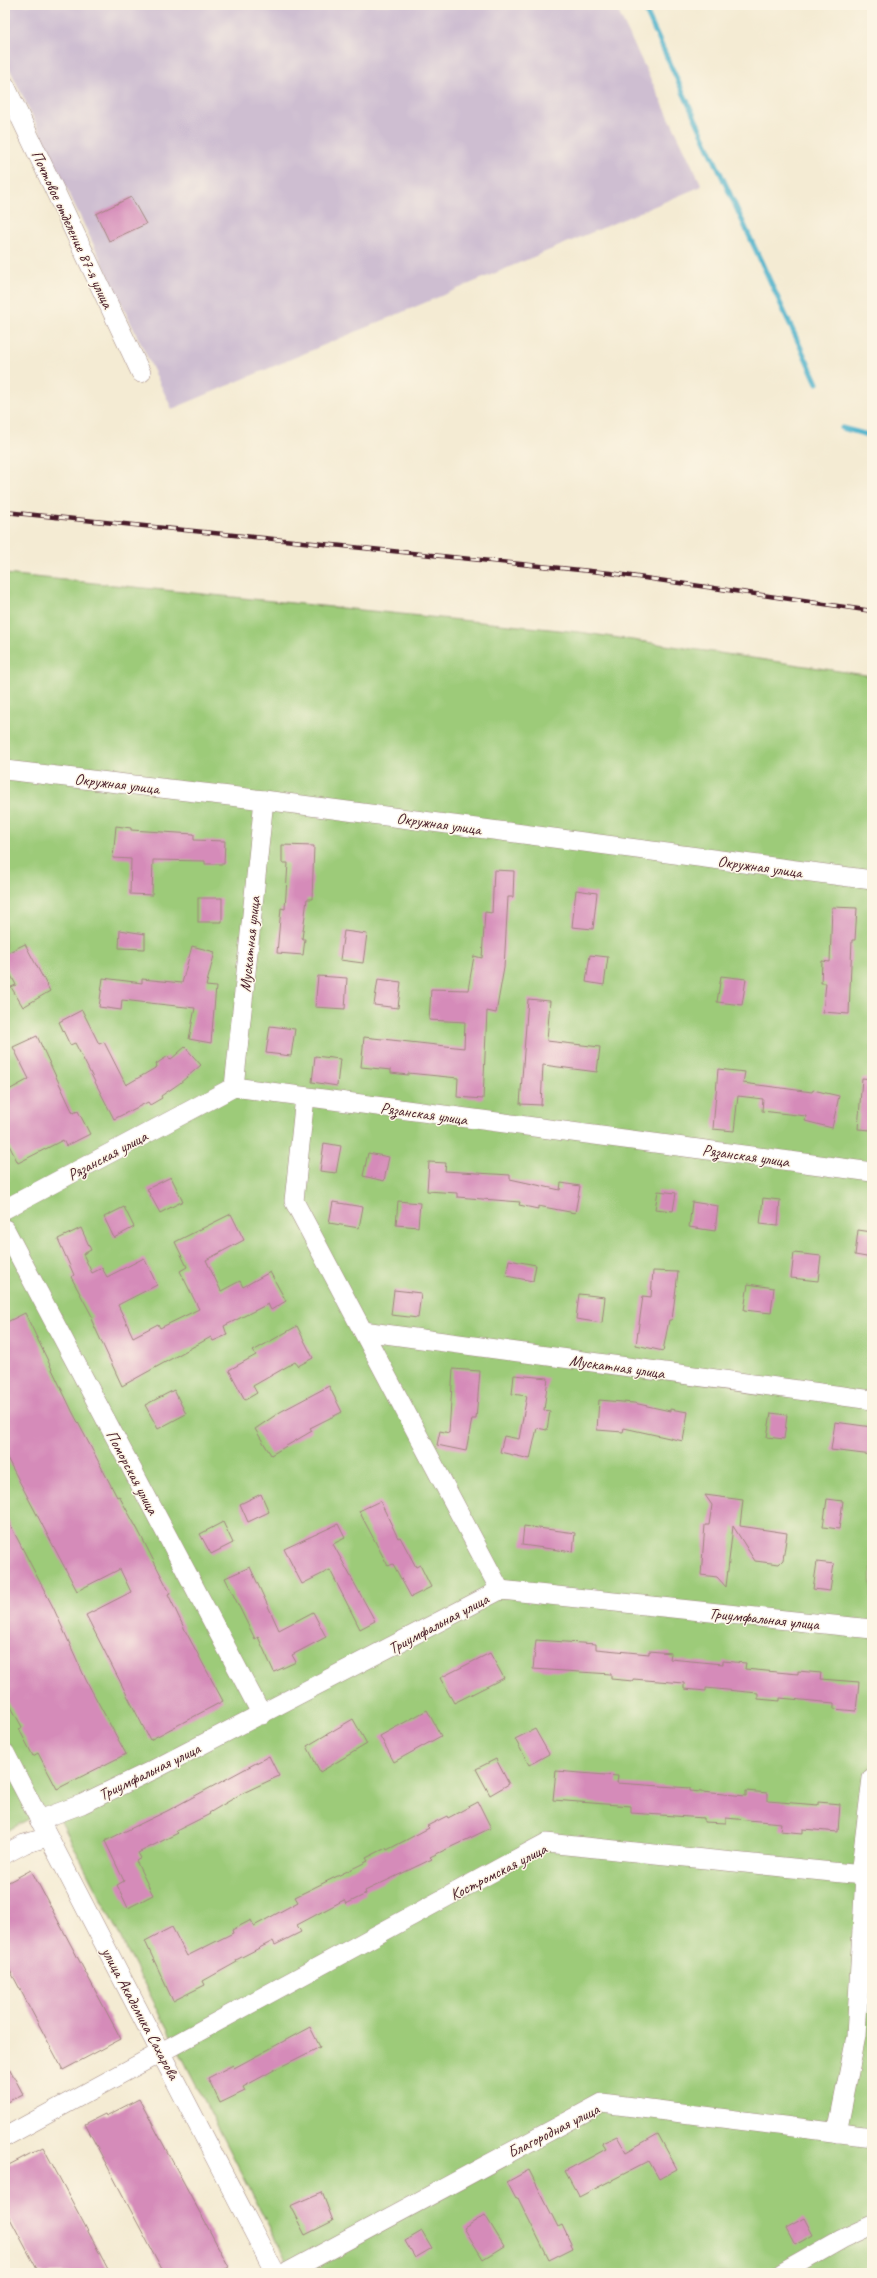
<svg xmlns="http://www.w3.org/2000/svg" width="877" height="2278" font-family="Caveat,sans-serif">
  <rect width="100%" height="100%" fill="#fcf5e5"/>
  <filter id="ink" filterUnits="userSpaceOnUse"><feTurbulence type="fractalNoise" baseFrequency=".025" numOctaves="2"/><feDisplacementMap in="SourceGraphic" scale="8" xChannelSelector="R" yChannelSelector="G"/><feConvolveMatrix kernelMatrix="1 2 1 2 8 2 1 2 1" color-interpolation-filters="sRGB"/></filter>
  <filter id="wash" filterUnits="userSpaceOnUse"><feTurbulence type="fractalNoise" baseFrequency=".012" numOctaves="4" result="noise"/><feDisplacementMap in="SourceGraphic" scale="16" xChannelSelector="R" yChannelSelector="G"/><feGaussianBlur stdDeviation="0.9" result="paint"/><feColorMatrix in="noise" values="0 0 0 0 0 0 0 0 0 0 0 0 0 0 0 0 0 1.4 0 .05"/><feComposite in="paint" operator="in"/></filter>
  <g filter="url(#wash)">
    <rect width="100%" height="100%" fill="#f4ebd3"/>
    <path fill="#cebed1" d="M5,5H615L702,186L172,409L5,59Z"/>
    <path fill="#9dcb79" stroke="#747552" d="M5,574L579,632L872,676V2273H293L53,1806L5,1832Z"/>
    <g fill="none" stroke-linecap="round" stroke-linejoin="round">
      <g stroke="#4cb1cb" stroke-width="5">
        <path d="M643,5L817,383"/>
        <path d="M842,428L872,436"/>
      </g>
    </g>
    <g id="blocks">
      <g fill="#d58bb9">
        <path d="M131,197L146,224L109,241L96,214Z"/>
        <path d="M116,826L131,828V830L194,834V840L225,841L224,864H205V861L153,860L152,895L130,894L131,859L113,858Z"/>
        <path d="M282,845L314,846L312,899H307L302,939H305L303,955L277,953L281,908L285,909L288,863H282Z"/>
        <path d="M494,870L514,871L513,897H508L504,968L496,1013L487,1011L483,1099L457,1097L458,1078L408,1073V1075L391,1073V1070L361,1067L364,1037L464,1048L465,1022L429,1020L431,989L468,990L474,956L482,958L485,912L492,913Z"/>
        <path d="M576,890L597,893L593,929L572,927Z"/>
        <rect x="198" y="898" width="24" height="24"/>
        <path d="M832,907L857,908L855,940H852L849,1014L823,1012L826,983H821L822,961L830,962Z"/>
        <path d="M120,930L145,934V949L119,948Z"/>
        <path d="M344,931L367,934L363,963L340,960Z"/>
        <path d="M25,944L50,991L23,1007L11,987L16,985L5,964V954Z"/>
        <path d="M192,946L215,952L206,986L216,987L211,1043L189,1039L195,1008L122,1000L121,1010L99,1007L103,978L142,983V979L182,983Z"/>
        <path d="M590,955L608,957L604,985L586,982Z"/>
        <path d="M318,976L347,978L345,1009L315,1007Z"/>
        <path d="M721,976L746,979L742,1005L717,1002Z"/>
        <path d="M378,979L401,982L398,1008L374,1005Z"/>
        <path d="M528,999L550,1001L547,1041L600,1047L597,1072L543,1065L541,1105L520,1104Z"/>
        <path d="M82,1010L99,1044L104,1042L126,1085L157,1067L156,1064L168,1056L170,1060L185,1047L201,1065L180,1083L161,1096L162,1098L150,1105L148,1102L114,1119L75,1043L70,1045L59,1022Z"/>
        <path d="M270,1026L295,1029L291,1056L266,1053Z"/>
        <path d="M37,1036L73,1113L78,1111L90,1134L66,1146L63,1140L18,1163L5,1137V1092L29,1079L13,1047Z"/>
        <path d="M315,1056L340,1059L337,1086L312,1082Z"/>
        <path d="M718,1069L745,1072L743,1083L812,1092L813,1090L839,1096L832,1128L805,1121L806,1116L762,1111L763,1099L738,1096L734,1131L713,1129Z"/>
        <path d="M862,1078L872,1079L871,1130L858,1129Z"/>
        <path d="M324,1143L341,1146L336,1173L320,1171Z"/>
        <path d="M368,1153L389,1157L384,1181L363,1176Z"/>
        <path d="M429,1162L446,1163L445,1171L510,1175V1179L560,1190L561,1183L580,1186L575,1213L538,1206V1209L519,1205L520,1202L457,1197V1193L427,1191Z"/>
        <path d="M171,1177L183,1201L160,1213L147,1189Z"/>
        <path d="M658,1191L676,1193L673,1211L655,1209Z"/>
        <path d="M763,1198L780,1200L778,1226L760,1224Z"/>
        <path d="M398,1201L420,1203L418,1227L396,1225Z"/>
        <path d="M333,1202L363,1207L359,1228L329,1223Z"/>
        <path d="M692,1202L718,1206L715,1231L689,1227Z"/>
        <path d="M124,1207L134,1227L114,1238L104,1217Z"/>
        <path d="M231,1214L244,1240L206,1260L221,1291L240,1281L243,1287L270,1272L286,1301L271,1310L268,1304L224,1326L227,1335L213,1341L211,1337L122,1386L91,1319L93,1318L71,1277L74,1275L58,1239L81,1228L91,1250L83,1254L92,1273L102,1268L107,1277L144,1258L157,1285L118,1305L133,1337L158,1324L160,1328L199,1309L180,1271L187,1267L175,1242Z"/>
        <path d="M858,1230L872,1232V1258L855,1255Z"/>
        <path d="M794,1253L821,1256L818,1281L791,1278Z"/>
        <path d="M509,1260L536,1265L533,1281L506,1276Z"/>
        <path d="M653,1271L678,1272L672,1320H669L663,1351L636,1345L643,1296L651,1297Z"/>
        <path d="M748,1284L774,1288L771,1313L744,1310Z"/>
        <path d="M394,1290L421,1293L418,1318L391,1315Z"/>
        <path d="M579,1294L605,1297L602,1323L576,1319Z"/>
        <path d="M25,1313L72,1411L117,1497L119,1496L139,1532L170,1593L168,1594L186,1632L223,1701L150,1740L86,1615L131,1592L120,1569L77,1591L5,1454V1323Z"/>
        <path d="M297,1326L313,1358L298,1366L295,1362L253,1386L257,1393L245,1400L229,1370L256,1355L253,1351Z"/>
        <path d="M453,1369L480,1371L476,1419H472L466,1451L437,1445L440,1431L449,1433Z"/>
        <path d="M514,1375L548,1378L544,1410L550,1411L547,1430L537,1428L530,1459L500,1452L504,1436L519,1439L527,1396L512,1394Z"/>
        <path d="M329,1386L342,1412L310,1428L312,1431L271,1455L255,1429L280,1412Z"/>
        <path d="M174,1390L186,1414L158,1429L145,1405Z"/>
        <path d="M599,1400L634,1403L670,1411V1409L688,1412L683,1441L624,1428L623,1432L597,1430Z"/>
        <path d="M771,1413L787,1415L784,1439L767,1437Z"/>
        <path d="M835,1422L872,1427V1455L831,1450Z"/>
        <path d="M261,1494L269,1512L248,1522L240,1504Z"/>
        <path d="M705,1495L743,1500L740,1526L787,1533L783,1560L779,1564L755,1561L733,1526L726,1587L717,1577L701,1575L705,1525H709L712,1505Z"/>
        <path d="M827,1499L843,1501L839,1529L823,1527Z"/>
        <path d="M380,1501L398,1538L400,1537L416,1567L420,1565L431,1587L411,1597L393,1564L388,1566L359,1511Z"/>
        <path d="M5,1515L53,1607L86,1680L126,1754L57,1789L38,1753L33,1756L19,1729L22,1727L5,1696Z"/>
        <path d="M223,1522L233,1543L211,1554L200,1534Z"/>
        <path d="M338,1524L345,1538L333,1544L375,1621L360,1629L330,1570L302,1584L284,1549Z"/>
        <path d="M524,1526L575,1533L573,1552L522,1545Z"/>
        <path d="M817,1562L834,1564L830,1591L813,1589Z"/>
        <path d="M250,1567L279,1630L313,1612L326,1637L292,1655L296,1662L274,1672L258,1637L255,1639L225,1578Z"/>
        <path d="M536,1640L596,1644V1649L649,1654V1651L671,1653L670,1659L723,1664V1661L746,1663L745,1669L798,1674V1671L821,1673L820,1679L859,1682L856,1711L834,1709V1703L780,1698V1701L758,1699V1693L706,1688V1691L684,1689V1683L633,1679V1681L611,1679V1674L533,1669Z"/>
        <path d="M490,1653L504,1678L454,1703L440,1678Z"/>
        <path d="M427,1710L441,1736L394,1762L380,1736Z"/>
        <path d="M353,1719L367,1744L320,1772L307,1746Z"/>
        <path d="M535,1729L549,1754L529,1765L515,1739Z"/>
        <path d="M269,1756L279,1776L241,1794L209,1813L210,1814L176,1831L178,1833L138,1853L141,1858L136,1861L153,1895L128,1908L117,1885L124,1881L105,1841L167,1811Z"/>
        <path d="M496,1759L509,1784L490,1795L476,1769Z"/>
        <path d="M556,1771L618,1776L617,1783L690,1788V1791L746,1796V1791L768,1793V1801L818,1805V1802L840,1804L838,1832L803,1829V1833L780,1831L781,1823L726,1818V1823L704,1822V1818L631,1813V1806L553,1800Z"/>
        <path d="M478,1802L491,1828L430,1857L432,1859L365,1891L366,1894L346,1904L344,1900L297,1925L301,1932L275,1945L273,1941L236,1960L237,1962L203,1981L205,1985L173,2001L145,1941L172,1927L187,1956L233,1933L232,1930L251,1920L254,1926L298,1902L295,1897L368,1861L366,1858L386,1848L387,1850L429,1828L427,1826L447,1816L448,1818Z"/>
        <path d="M31,1870L121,2039L63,2070L5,1961V1884Z"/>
        <path d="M310,2027L320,2047L276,2069L243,2087L245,2091L220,2103L208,2078L233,2065L234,2068Z"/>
        <path d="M5,2060L23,2094L5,2103Z"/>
        <path d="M139,2099L229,2267L219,2273H164L85,2124L105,2114L106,2116Z"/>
        <path d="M658,2134L677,2169L659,2179L649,2161L579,2197L565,2171L606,2149L602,2143L617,2136L626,2152Z"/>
        <path d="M43,2147L82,2220L110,2273H39L5,2209V2167Z"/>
        <path d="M529,2170L558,2227L562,2225L573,2248L549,2260L518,2198L516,2199L507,2182Z"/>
        <path d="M322,2192L333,2221L305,2235L290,2206Z"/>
        <path d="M485,2215L504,2246L483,2259L464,2228Z"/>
        <path d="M804,2218L813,2235L795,2245L786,2228Z"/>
        <path d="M422,2231L432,2248L415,2258L405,2241Z"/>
      </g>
    </g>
  </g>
  <g filter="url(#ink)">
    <use href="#blocks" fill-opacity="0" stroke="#9f857f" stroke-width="1"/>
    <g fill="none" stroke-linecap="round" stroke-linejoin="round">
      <defs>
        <g id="minor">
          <path d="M5,85L141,373"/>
          <path d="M5,770L264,800L872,880"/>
          <path d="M234,1087L264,800"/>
          <path d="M305,1097L294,1201L500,1590"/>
          <path d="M5,1209L234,1087L872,1172"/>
          <path d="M5,1229L262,1715"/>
          <path d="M363,1331L872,1400"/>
          <path d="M5,1753L275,2273"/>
          <path d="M39,1820L82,1804L153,1770L500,1590L872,1629"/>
          <path d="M5,1854L24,1844L48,1837"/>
          <path d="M860,1875L872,1778"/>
          <path d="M837,2133L856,2036L865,1875"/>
          <path d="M5,2137L546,1843L872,1876"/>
          <path d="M286,2273L602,2103L872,2137"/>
          <path d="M782,2273L842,2239L872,2225"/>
        </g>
      </defs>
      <use href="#minor" stroke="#9f857f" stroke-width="20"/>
      <use href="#minor" stroke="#fff" stroke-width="19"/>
      <defs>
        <path id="rail" d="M5,512L610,573L872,611"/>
      </defs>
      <use href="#rail" stroke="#4a1f2b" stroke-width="4.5"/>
      <use href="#rail" stroke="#fcf5e5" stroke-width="3" stroke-dasharray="9" stroke-linecap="butt"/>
    </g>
  </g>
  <g text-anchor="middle" stroke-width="3" stroke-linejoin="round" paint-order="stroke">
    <g font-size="16" fill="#4a1f2b" stroke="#fcf5e5">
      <text transform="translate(73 229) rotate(65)" y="6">Почтовое отделение 87-я улица</text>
      <text transform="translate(117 783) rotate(7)" y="6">Окружная улица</text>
      <text transform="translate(439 823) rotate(8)" y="6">Окружная улица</text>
      <text transform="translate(760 866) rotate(8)" y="6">Окружная улица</text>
      <text transform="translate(249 944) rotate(-84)" y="6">Мускатная улица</text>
      <text transform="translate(424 1113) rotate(8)" y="6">Рязанская улица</text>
      <text transform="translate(107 1155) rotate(-28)" y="6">Рязанская улица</text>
      <text transform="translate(746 1155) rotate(8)" y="6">Рязанская улица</text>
      <text transform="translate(617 1366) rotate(8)" y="6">Мускатная улица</text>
      <text transform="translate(133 1472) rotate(62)" y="6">Поморская улица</text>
      <text transform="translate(764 1618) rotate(6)" y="6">Триумфальная улица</text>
      <text transform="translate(438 1623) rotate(-28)" y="6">Триумфальная улица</text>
      <text transform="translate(149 1771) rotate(-26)" y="6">Триумфальная улица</text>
      <text transform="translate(498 1871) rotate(-27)" y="6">Костромская улица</text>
      <text transform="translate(141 2013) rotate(62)" y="6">улица Академика Сахарова</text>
      <text transform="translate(553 2130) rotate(-27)" y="6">Благородная улица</text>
    </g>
  </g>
  <rect width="877" height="2278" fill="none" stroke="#fcf5e5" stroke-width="20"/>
</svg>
